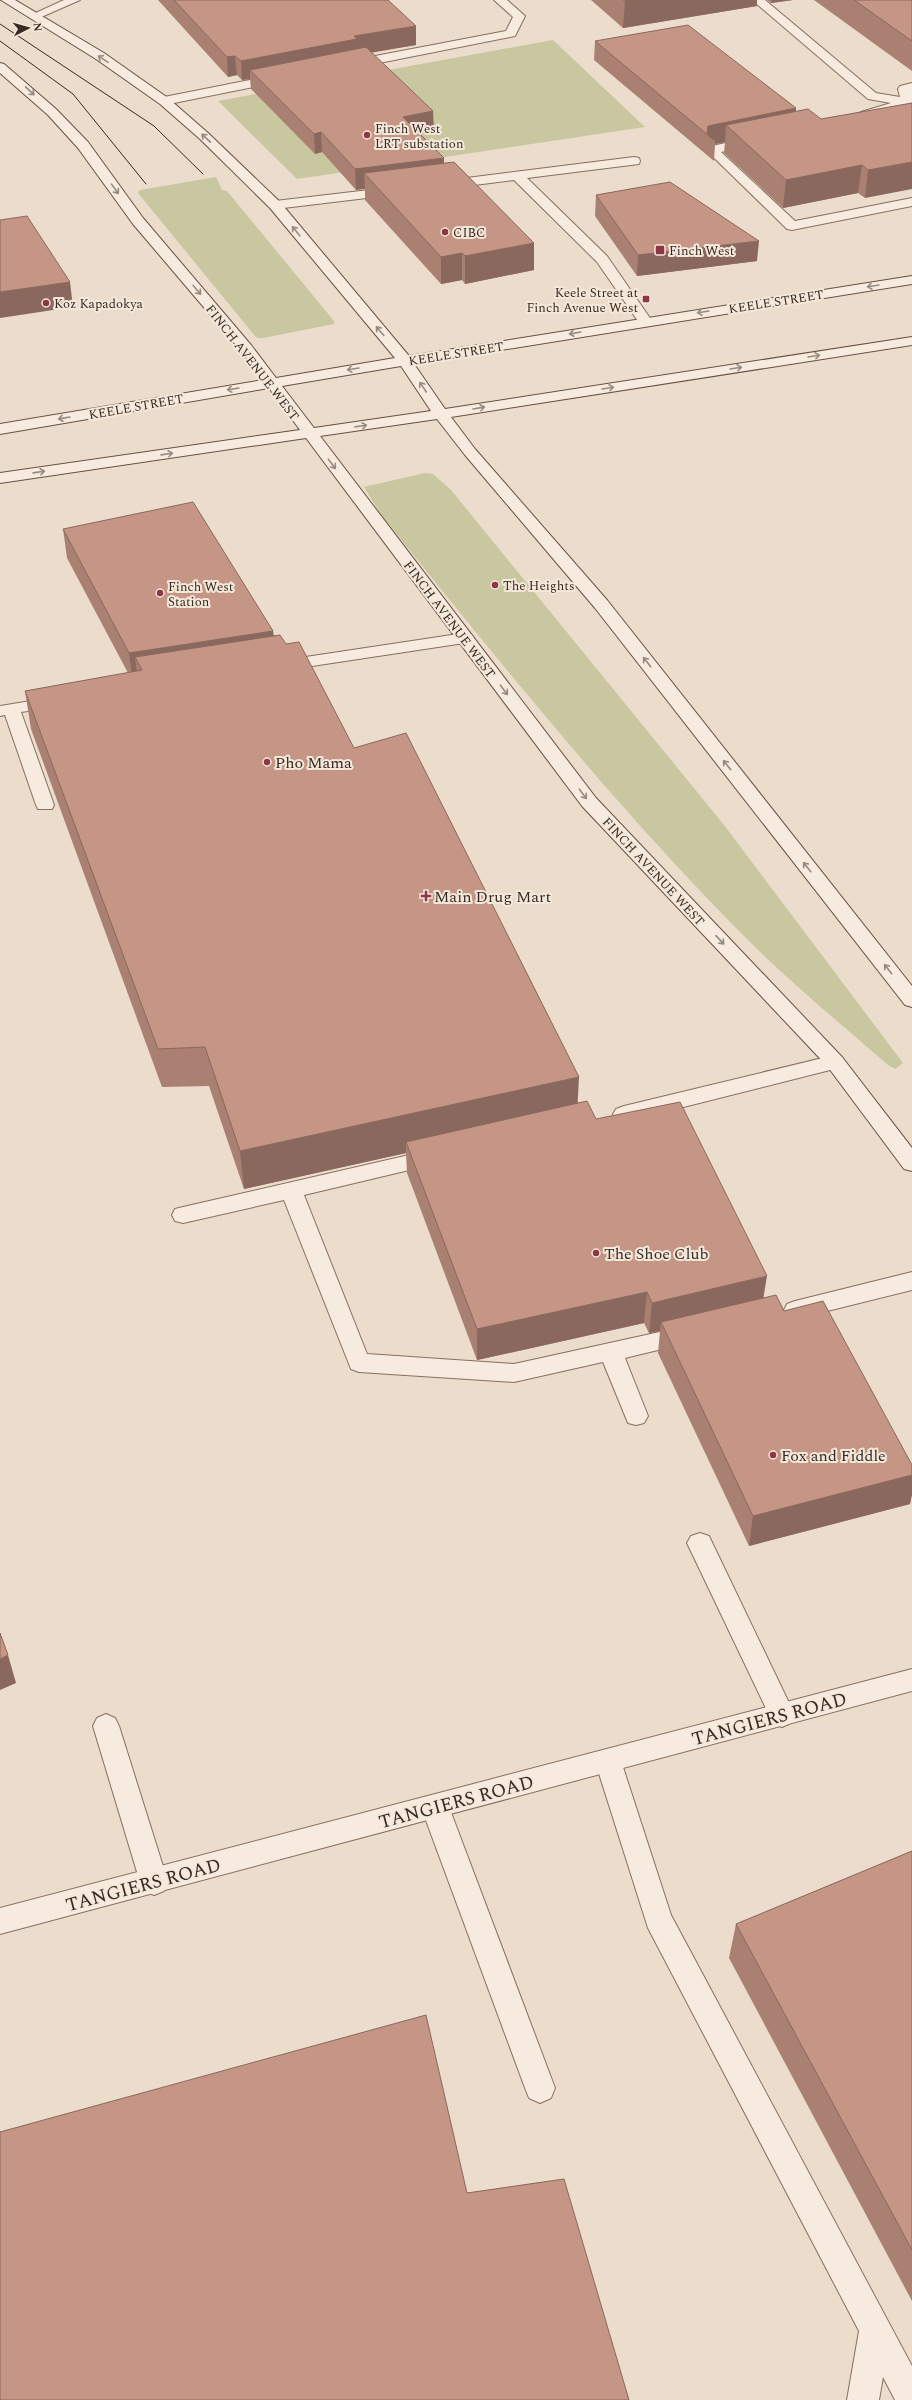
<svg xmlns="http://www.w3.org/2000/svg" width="912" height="2400" font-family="Spectral,serif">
  <rect width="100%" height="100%" fill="#ebdccb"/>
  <g fill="#c8c79f">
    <path d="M553,40L645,127L297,179L218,101Z"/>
    <path d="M216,177L222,190L227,191L334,321V324L263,338H258L255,336L138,193L140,190Z"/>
    <path d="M425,473L433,474L451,490L724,825L903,1063L895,1069L888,1065C841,1024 792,984 748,940C616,808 499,661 382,516L364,487Z"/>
  </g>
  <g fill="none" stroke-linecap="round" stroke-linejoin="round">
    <defs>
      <g id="service">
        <path d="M64,0H80L39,18H31L29,16Z"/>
        <path d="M494,0H507L525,16L515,36L349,69L343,65L349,61L506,31L513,17Z"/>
        <path d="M752,0H765L876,93L900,97L898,89L900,86L912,83V104L869,118H861L859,115L861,112L891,103L868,99Z"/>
        <path d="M280,74L284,75L286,78L284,81L164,105L158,101L164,97Z"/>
        <path d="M754,137L758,138L760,141L758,144L721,152L795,221L912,198V206L792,230L787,229L706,150L707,147Z"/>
        <path d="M634,157L639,158L640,161L639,164L527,178L607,256L652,321L645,325L640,324L597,262L514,180L443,189L436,185L443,181Z"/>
        <path d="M395,187L400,188L402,191L400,194L275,209L268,205L275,201Z"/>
        <path d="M465,633L471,634L474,638L471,642L279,671L273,670L270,666L273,662L279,661Z"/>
        <path d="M56,697L62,698L65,702L62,706L21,712L54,805L52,809H38L36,805L5,715L0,716V706Z"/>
        <path d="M835,1055L842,1057L845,1062L842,1067L624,1122L616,1119L613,1114L616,1109L624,1106Z"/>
        <path d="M435,1149L443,1152L446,1157L443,1162L304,1195L367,1354L514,1364L687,1326L695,1329L699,1335L695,1341L625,1358L648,1416L644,1423L636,1425L628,1423L603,1362L514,1382L359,1372L351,1369L284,1200L183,1223L175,1221L172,1215L175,1209L183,1207Z"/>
        <path d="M912,1272V1290L795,1319L787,1316L784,1310L787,1304L795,1301Z"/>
        <path d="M700,1533L709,1536L791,1707L795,1715L791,1723L782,1727L773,1723L687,1543L691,1536Z"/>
        <path d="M106,1714L115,1718L119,1726L168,1882L164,1891L154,1895L144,1891L140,1882L93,1726L97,1718Z"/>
        <path d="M608,1749L618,1752L621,1761L671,1915L912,2366V2400H895L883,2377L879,2400H847L859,2331L648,1928L595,1761L598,1752Z"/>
        <path d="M435,1795L445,1798L449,1807L555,2088L551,2098L540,2103L529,2098L525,2088L421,1807L425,1798Z"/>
      </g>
      <path id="minor" d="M912,1669V1691L0,1934V1908Z"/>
      <path id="secondary" d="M1,0H15L104,53L168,98L208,133L280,202L409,356L912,276V284L414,364L445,409L912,337V345L451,417L475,449L607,600L912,986V1007L905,1005L595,608L465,455L437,419L320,436L596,798L842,1057L912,1148V1171L904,1169L828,1067L582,806L306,438L0,483V473L300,430L269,388L0,434V424L263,380L241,351L133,224L78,148L48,115L0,73V63L4,64L56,109L88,142L143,218L251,345L276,378L395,358L270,208L200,139L160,104L96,59ZM401,366L431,411L314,428L282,386Z"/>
    </defs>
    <use href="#service" stroke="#866f61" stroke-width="2"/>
    <use href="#minor" stroke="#866f61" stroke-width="2"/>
    <use href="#secondary" stroke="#685044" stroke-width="2"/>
    <use href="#service" fill="#f6ebde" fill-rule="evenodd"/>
    <use href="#minor" fill="#f6ebde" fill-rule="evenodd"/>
    <use href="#secondary" fill="#f6ebde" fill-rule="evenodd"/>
    <g stroke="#382a22" stroke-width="1">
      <path d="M0,24L154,126L203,174"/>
      <path d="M0,41L73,94L146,184"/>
    </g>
  </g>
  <g fill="#a98072">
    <path d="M158,0H388L416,45L371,52L434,131L419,134L444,158V163L534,243V270L465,284L462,280L441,284L365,200V188L356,190L322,152L315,154L251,89L250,79L242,80L237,75L228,77Z"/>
    <path d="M591,0H757V6L623,28Z"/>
    <path d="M767,0H793L771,3Z"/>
    <path d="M814,0H912V71Z"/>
    <path d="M595,41L796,108V111L821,119L912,103L865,198L858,193L783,208L724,153L725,142L715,144L714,161L594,60Z"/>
    <path d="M596,195L757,261L637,276L595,216Z"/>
    <path d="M63,529L273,631L274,636L354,748L578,1103L596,1119L764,1298L784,1311L912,1465V1494L910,1504L749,1546L658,1353L660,1331L649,1333L644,1323L477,1360L407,1173L406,1153L244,1189L209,1086L162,1087L31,729L25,691L128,673L67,558Z"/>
    <path d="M912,1851V2301L729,1958L736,1924Z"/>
  </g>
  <g fill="#8a685d">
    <path d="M633,0H757V6L623,28L625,1Z"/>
    <path d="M772,0H793L771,3Z"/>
    <path d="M416,26V45L358,55L250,70V79L242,80L241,61L354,36Z"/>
    <path d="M235,56L237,75L228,77L227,57Z"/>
    <path d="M796,108L794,128L726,125L725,142L715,144V141L707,134L708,126Z"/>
    <path d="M433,111L434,131L403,137V117Z"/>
    <path d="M321,132L322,152L315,154L314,134Z"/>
    <path d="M444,158V179L364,173L365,189L356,190L355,169Z"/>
    <path d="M912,162V189L865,198L868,170Z"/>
    <path d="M862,165L858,193L783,208L786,180Z"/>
    <path d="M759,241L757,261L637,276L638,255Z"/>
    <path d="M534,243V270L465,284V256Z"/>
    <path d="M462,253V280L441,284V257Z"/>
    <path d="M70,282L73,307L0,318V292Z"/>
    <path d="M273,631L275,661L142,670L135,657L138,682L133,683L129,653Z"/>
    <path d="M579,1077L577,1115L406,1142V1153L244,1189L240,1151Z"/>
    <path d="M767,1276L762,1306L661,1322L660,1331L649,1333L652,1303Z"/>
    <path d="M647,1292L644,1323L477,1360V1329Z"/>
    <path d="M912,1475V1494L910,1504L749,1546L753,1516Z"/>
    <path d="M8,1655L16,1683L0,1690V1659Z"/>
  </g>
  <g fill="#c59585" stroke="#8a685d">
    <path d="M174,0H388L416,26L354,36L357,39L241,61L235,56L227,57Z"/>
    <path d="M623,0H633L625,1Z"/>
    <path d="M854,0H912V41Z"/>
    <path d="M688,25L796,108L708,126L707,133L715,141L595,41Z"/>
    <path d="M366,47L433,111L403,117L444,158L355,169L321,132L314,134L250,70Z"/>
    <path d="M912,103V162L868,170L862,165L786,180L726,125L808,109L821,119Z"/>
    <path d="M454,162L534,243L465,256L462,253L441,257L364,173Z"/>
    <path d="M670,182L759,241L638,255L596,195Z"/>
    <path d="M27,216L70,282L0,292V220Z"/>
    <path d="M193,502L273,631L129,653L63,529Z"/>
    <path d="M280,635L286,644L299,642L354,748L406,733L579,1077L240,1151L205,1047L158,1049L25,691L142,670L135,657Z"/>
    <path d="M587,1101L596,1119L680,1102L767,1276L652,1303L647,1292L477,1329L406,1142Z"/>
    <path d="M776,1295L784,1311L823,1301L912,1465V1475L753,1516L661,1322Z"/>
    <path d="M0,1633L8,1655L0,1659Z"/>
    <path d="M912,1851V2250L736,1924Z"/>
    <path d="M426,2015L467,2193L564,2179L629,2400H0V2132Z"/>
  </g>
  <defs><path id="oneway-shaft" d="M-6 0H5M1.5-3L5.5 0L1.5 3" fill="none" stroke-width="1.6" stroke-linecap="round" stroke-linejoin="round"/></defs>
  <g stroke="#978a80">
    <use href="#oneway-shaft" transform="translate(103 59) rotate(-146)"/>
    <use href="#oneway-shaft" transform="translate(30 91) rotate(43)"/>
    <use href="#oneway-shaft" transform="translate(206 138) rotate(-137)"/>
    <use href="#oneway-shaft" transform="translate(115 189) rotate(54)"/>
    <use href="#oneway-shaft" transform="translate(296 231) rotate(-129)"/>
    <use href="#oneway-shaft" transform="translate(873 286) rotate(171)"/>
    <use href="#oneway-shaft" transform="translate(197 290) rotate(50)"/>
    <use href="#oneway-shaft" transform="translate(703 312) rotate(171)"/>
    <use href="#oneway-shaft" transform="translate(380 331) rotate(-130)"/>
    <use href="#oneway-shaft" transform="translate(575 333) rotate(170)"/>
    <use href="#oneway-shaft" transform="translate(814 356) rotate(-9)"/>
    <use href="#oneway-shaft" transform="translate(736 368) rotate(-9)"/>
    <use href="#oneway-shaft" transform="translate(353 369) rotate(171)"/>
    <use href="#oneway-shaft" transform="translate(423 387) rotate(-124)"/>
    <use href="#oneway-shaft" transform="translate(608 388) rotate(-9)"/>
    <use href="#oneway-shaft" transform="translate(233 389) rotate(171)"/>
    <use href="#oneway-shaft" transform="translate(479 408) rotate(-10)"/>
    <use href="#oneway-shaft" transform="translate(64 418) rotate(170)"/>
    <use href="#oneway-shaft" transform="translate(361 426) rotate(-8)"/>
    <use href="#oneway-shaft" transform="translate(167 454) rotate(-8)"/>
    <use href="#oneway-shaft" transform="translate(332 464) rotate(53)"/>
    <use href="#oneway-shaft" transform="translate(39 472) rotate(-8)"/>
    <use href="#oneway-shaft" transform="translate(647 662) rotate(-128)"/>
    <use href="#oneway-shaft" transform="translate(504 690) rotate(53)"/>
    <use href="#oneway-shaft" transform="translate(727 765) rotate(-128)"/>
    <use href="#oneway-shaft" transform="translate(583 794) rotate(53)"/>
    <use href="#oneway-shaft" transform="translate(807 867) rotate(-128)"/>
    <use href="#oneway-shaft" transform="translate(720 940) rotate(47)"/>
    <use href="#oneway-shaft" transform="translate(888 969) rotate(-128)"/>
  </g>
  <g fill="#8f3645" stroke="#f3e8da" stroke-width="1.5">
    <circle cx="367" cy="135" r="4"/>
    <circle cx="445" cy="232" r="4"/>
    <rect x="655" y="245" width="10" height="10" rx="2"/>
    <rect x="642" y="295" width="8" height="8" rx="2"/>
    <circle cx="46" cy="303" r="4"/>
    <circle cx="495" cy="585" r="4"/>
    <circle cx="160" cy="593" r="4"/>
    <circle cx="267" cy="762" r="4"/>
    <path d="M424 890h4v4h4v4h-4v4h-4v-4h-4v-4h4z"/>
    <circle cx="596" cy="1253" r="4"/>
    <circle cx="773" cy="1455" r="4"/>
  </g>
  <g text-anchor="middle" stroke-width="4" stroke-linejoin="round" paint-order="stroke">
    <g font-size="13" fill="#382a22" stroke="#f3e8da" text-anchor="start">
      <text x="375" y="133">Finch West<tspan x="375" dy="15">LRT substation</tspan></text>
      <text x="453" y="237">CIBC</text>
      <text x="669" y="255">Finch West</text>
      <text x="638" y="297" text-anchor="end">Keele Street at<tspan x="638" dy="15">Finch Avenue West</tspan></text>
      <text x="54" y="308">Koz Kapadokya</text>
      <text x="503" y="590">The Heights</text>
      <text x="168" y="591">Finch West<tspan x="168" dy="15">Station</tspan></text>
    </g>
    <g font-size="13" fill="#382a22" stroke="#f3e8da">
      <text transform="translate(776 301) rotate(-9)" y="5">KEELE STREET</text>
      <text transform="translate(456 353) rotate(-9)" y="5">KEELE STREET</text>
      <text transform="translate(253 362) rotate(52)" y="5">FINCH AVENUE WEST</text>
      <text transform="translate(136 406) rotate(-10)" y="5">KEELE STREET</text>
      <text transform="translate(450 619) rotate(53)" y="5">FINCH AVENUE WEST</text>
      <text transform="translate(654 871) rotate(47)" y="5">FINCH AVENUE WEST</text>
    </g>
    <g font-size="16" fill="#382a22" stroke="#f3e8da" text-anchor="start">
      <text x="275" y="768">Pho Mama</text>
      <text x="434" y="902">Main Drug Mart</text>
      <text x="604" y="1259">The Shoe Club</text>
      <text x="781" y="1461">Fox and Fiddle</text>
    </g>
    <g font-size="19" fill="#382a22" stroke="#f3e8da">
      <text transform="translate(769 1718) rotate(-15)" y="7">TANGIERS ROAD</text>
      <text transform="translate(456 1801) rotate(-15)" y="7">TANGIERS ROAD</text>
      <text transform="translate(143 1884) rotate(-15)" y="7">TANGIERS ROAD</text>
    </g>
  </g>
  <g transform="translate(28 28) rotate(84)" stroke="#f3e8da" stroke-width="3" paint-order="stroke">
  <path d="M0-3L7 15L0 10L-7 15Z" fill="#382a22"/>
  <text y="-6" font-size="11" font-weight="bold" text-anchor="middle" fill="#382a22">N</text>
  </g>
</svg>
